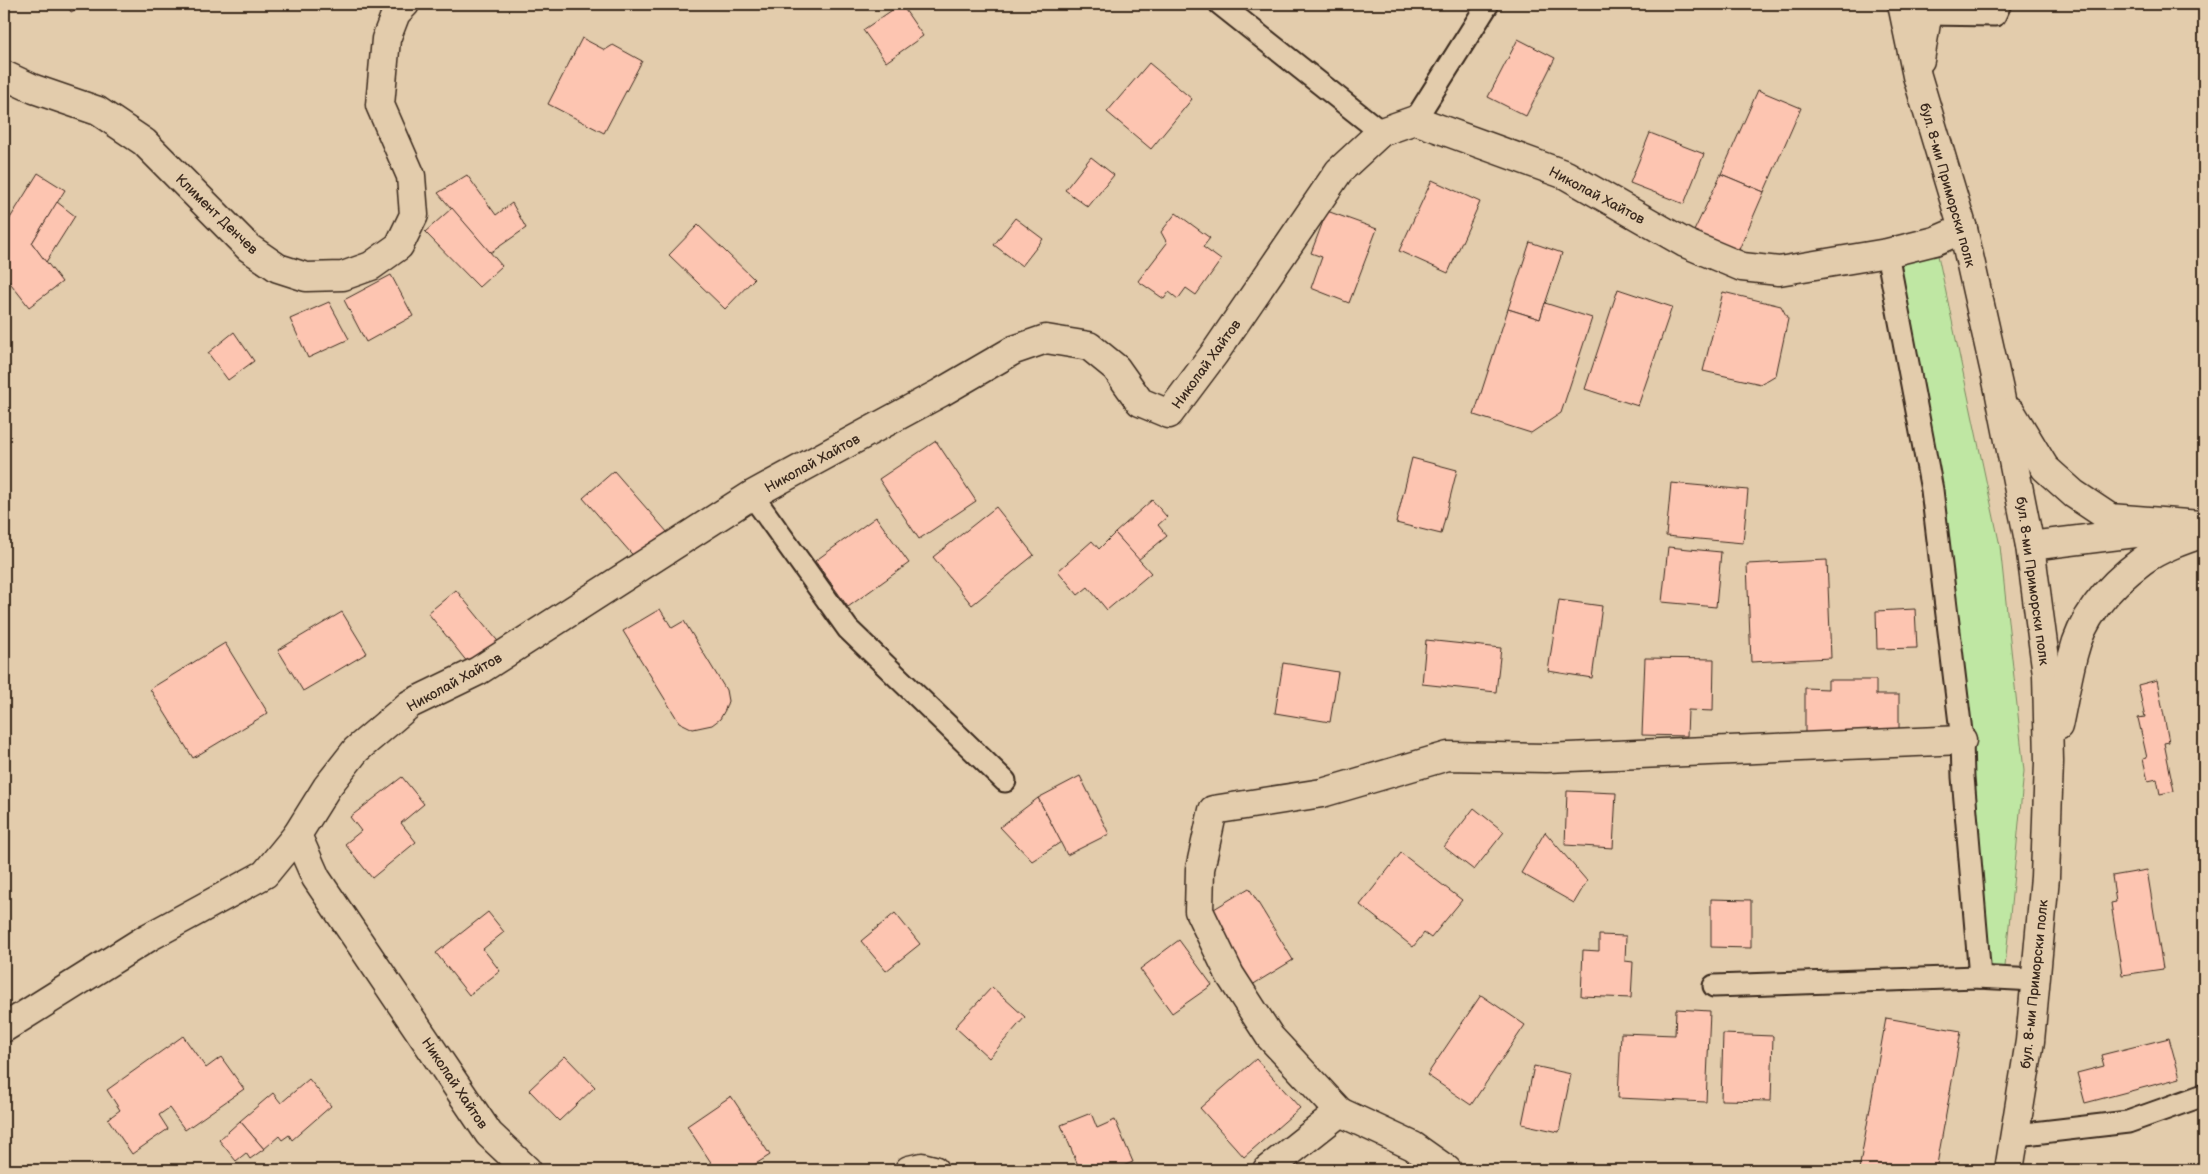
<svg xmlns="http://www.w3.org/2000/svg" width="2208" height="1174" font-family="'Balsamiq Sans',sans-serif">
  <rect width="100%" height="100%" fill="#e3ccac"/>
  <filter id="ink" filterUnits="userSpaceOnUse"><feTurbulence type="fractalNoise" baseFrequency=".02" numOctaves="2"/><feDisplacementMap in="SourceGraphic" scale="10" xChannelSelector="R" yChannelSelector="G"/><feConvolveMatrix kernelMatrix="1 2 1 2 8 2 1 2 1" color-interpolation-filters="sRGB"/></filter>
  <g filter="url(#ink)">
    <path fill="#bfe7a3" stroke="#7d8860" d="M1935,241L2000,546L2024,771L2004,977H1980L1962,740L1887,253Z"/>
    <g fill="#fdc5b1" stroke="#3b2a1e">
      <path d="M66,4H86L71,12Z"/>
      <path d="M901,4L923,36L886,62L863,30Z"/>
      <path d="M582,38L605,50L613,45L642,61L604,133L548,104Z"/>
      <path d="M1518,39L1555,58L1526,116L1488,97Z"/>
      <path d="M1149,63L1192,99L1151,149L1107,112Z"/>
      <path d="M1758,90L1801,108L1764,192L1721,174Z"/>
      <path d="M1650,133L1704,154L1684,204L1630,183Z"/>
      <path d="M1091,157L1114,175L1088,207L1065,190Z"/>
      <path d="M38,173L65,190L32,243L62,282L29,307L4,275V228Z"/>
      <path d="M1721,174L1764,192L1738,252L1694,231Z"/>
      <path d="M467,175L496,215L512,203L526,228L490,253L438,193Z"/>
      <path d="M1432,180L1480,202L1448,273L1399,251Z"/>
      <path d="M57,202L75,216L46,262L32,243Z"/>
      <path d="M452,208L502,266L479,287L425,232Z"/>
      <path d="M1327,211L1377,229L1349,303L1311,288L1322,257L1311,253Z"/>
      <path d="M1176,213L1210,238L1203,247L1221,260L1196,295L1186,288L1178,299L1169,292L1164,299L1138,281L1167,243L1161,232Z"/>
      <path d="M1015,218L1043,239L1022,266L994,245Z"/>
      <path d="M698,225L754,279L725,309L669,255Z"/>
      <path d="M1530,242L1562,253L1540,319L1508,309Z"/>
      <path d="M391,275L413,316L366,342L344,300Z"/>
      <path d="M1618,289L1672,307L1638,406L1585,389Z"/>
      <path d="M1723,292L1781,306L1788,319L1776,375L1761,384L1703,371Z"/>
      <path d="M329,302L349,339L308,358L290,319Z"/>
      <path d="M1545,303L1592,318L1561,413L1531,433L1474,415L1508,309L1540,319Z"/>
      <path d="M234,332L254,361L228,380L208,353Z"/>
      <path d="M936,441L976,501L919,539L879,479Z"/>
      <path d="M1412,458L1457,470L1441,534L1396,523Z"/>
      <path d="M614,471L668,533L637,560L583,498Z"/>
      <path d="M1671,483L1748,490L1743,543L1666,536Z"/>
      <path d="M1152,500L1167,517L1158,525L1167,536L1138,560L1115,533Z"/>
      <path d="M996,507L1034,555L972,605L933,557Z"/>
      <path d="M876,517L909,563L848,607L815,561Z"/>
      <path d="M1115,533L1151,573L1107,610L1088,587L1078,595L1058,571L1092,541L1099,549Z"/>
      <path d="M1668,547L1721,552L1716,607L1662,602Z"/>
      <path d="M1827,560L1831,658L1751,662L1747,564Z"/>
      <path d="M456,590L501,645L472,668L428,613Z"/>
      <path d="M1559,600L1602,606L1592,678L1548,671Z"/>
      <path d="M660,609L672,628L684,621L726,690L728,701L725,710L720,719L712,725L693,729L679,722L623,631Z"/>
      <path d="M1915,609L1917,648L1877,649L1876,611Z"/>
      <path d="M342,612L367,653L303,691L278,650Z"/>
      <path d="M1426,640L1501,648L1496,692L1422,684Z"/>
      <path d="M225,643L268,713L193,758L150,689Z"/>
      <path d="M1645,658L1714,659L1713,711L1688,710L1687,736L1642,735Z"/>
      <path d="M1283,663L1338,672L1330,722L1275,713Z"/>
      <path d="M1828,680H1876V695H1899V735H1805V688L1828,689Z"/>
      <path d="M2157,680L2169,742L2164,743L2174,791L2160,794L2157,779L2148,781L2143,759L2147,758L2138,718L2145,717L2138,685Z"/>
      <path d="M1080,776L1109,834L1067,855L1038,798Z"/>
      <path d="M402,777L424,804L401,823L416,842L372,878L345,844L361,831L350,817Z"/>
      <path d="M1567,791L1616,793L1613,848L1565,845Z"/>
      <path d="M1038,798L1061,842L1032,861L1000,827Z"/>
      <path d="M1474,808L1504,832L1474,870L1444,847Z"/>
      <path d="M1545,832L1587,881L1574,903L1521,873Z"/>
      <path d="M1401,853L1462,900L1431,938L1424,933L1413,947L1360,905Z"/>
      <path d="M2147,870L2163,969L2122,975L2111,903L2116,902L2112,876Z"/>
      <path d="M1249,888L1293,960L1252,985L1209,912Z"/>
      <path d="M1711,899L1751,900V948L1711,947Z"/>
      <path d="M488,912L504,932L483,949L500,971L469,995L436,953Z"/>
      <path d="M895,913L920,944L886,971L861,941Z"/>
      <path d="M1599,935L1626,936L1625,961L1633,962L1631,998L1581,996L1583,950L1599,951Z"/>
      <path d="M1179,940L1212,985L1172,1013L1140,969Z"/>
      <path d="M992,987L1025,1017L989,1058L955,1027Z"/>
      <path d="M1481,995L1525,1025L1471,1105L1427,1075Z"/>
      <path d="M1676,1009L1710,1011L1706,1102L1618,1098L1621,1033L1675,1035Z"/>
      <path d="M1886,1018L1961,1031L1936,1170H1859Z"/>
      <path d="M1723,1034L1773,1036L1771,1101L1721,1100Z"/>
      <path d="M183,1036L206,1068L221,1057L244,1089L185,1130L169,1108L159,1115L168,1129L132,1154L108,1119L120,1110L107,1090Z"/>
      <path d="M2169,1038L2180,1078L2085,1103L2077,1073L2104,1066L2101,1055Z"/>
      <path d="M565,1056L595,1087L559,1121L529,1090Z"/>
      <path d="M1256,1059L1300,1108L1244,1157L1200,1108Z"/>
      <path d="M1534,1066L1571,1074L1559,1132L1522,1124Z"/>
      <path d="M309,1079L331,1106L292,1140L289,1135L282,1140L279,1136L264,1149L240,1121L273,1093L281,1103Z"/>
      <path d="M731,1096L770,1155L746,1170H716L687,1126Z"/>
      <path d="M1091,1113L1097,1128L1115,1120L1133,1162L1113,1170H1080L1061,1125Z"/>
      <path d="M240,1121L264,1149L250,1159L246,1153L236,1161L219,1140Z"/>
    </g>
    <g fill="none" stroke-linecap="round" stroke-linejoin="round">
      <defs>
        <g id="service">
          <path d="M1220,4L1381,132"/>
          <path d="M1927,14L1995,15L2000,4"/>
          <path d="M1415,120L1488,4"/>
          <path d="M1887,253L1932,490L1962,740L1963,777L1980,977"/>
          <path d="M752,495L848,629L1005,781"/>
          <path d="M1714,986L1977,977L2035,980"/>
          <path d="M2017,1135L2128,1122L2204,1095"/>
        </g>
        <g id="minor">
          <path d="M4,75L34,89L98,111L144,142L249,248L278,268L306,277L343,276L371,266L399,246L414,215L411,176L380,105L386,39L396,13L405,4"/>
          <path d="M4,1028L149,937L265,874L297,835"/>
          <path d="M1340,1112L1270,1037L1230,975L1199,911L1200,869L1213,810L1322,793L1448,756L1546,758L1962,740"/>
          <path d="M527,1170L489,1134L316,878L297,835L327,787L356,750L410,704L478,671L752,495L940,393L1014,350L1046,339L1089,346L1116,368L1140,402L1169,414L1214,354L1339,171L1381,132L1415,120L1566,175L1685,243L1742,267L1779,271L1887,253L1935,241L1963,229"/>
          <path d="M909,1170L922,1167L934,1170"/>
          <path d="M1267,1170L1340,1112L1413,1146L1447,1170"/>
        </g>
        <path id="tertiary" d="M2030,546L2168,529"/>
        <g id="secondary">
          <path d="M1902,4L1917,76L1963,229L1999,390L2030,546L2047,674L2049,762L2045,877L2030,1041L2009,1170"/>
          <path d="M1920,60L1929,4"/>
          <path d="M2011,412L2045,468L2074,494L2110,518L2200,525"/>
          <path d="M2058,726C2063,703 2067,679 2073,655C2082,616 2110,585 2142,561C2160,548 2183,540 2204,533"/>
        </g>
      </defs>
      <use href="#service" stroke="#3b2a1e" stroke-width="25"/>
      <use href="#minor" stroke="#3b2a1e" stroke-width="31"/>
      <use href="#tertiary" stroke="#3b2a1e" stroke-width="31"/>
      <use href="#secondary" stroke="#3b2a1e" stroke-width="31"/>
      <use href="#service" stroke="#e3ccac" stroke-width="21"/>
      <use href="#minor" stroke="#e3ccac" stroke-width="28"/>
      <use href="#tertiary" stroke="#e3ccac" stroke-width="28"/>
      <use href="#secondary" stroke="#e3ccac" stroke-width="28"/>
    </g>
  </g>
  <g text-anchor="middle" stroke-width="4" stroke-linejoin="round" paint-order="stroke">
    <g font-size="14" fill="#3b2a1e" stroke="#e3ccac">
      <text transform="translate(1948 185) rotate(74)" y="5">бул. 8-ми Приморски полк</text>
      <text transform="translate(1597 195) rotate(28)" y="5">Николай Хайтов</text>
      <text transform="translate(217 214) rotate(44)" y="5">Климент Денчев</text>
      <text transform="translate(1206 364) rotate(-54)" y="5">Николай Хайтов</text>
      <text transform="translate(812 463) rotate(-29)" y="5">Николай Хайтов</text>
      <text transform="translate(2033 581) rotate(82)" y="5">бул. 8-ми Приморски полк</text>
      <text transform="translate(454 682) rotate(-29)" y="5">Николай Хайтов</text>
      <text transform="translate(2034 984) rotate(-84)" y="5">бул. 8-ми Приморски полк</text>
      <text transform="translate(455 1083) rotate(56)" y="5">Николай Хайтов</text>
    </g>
  </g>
  <rect width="2208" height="1174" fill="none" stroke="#e3ccac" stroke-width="20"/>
  <rect x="10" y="10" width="2188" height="1154" fill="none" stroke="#3b2a1e" stroke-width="2" filter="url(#ink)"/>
</svg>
